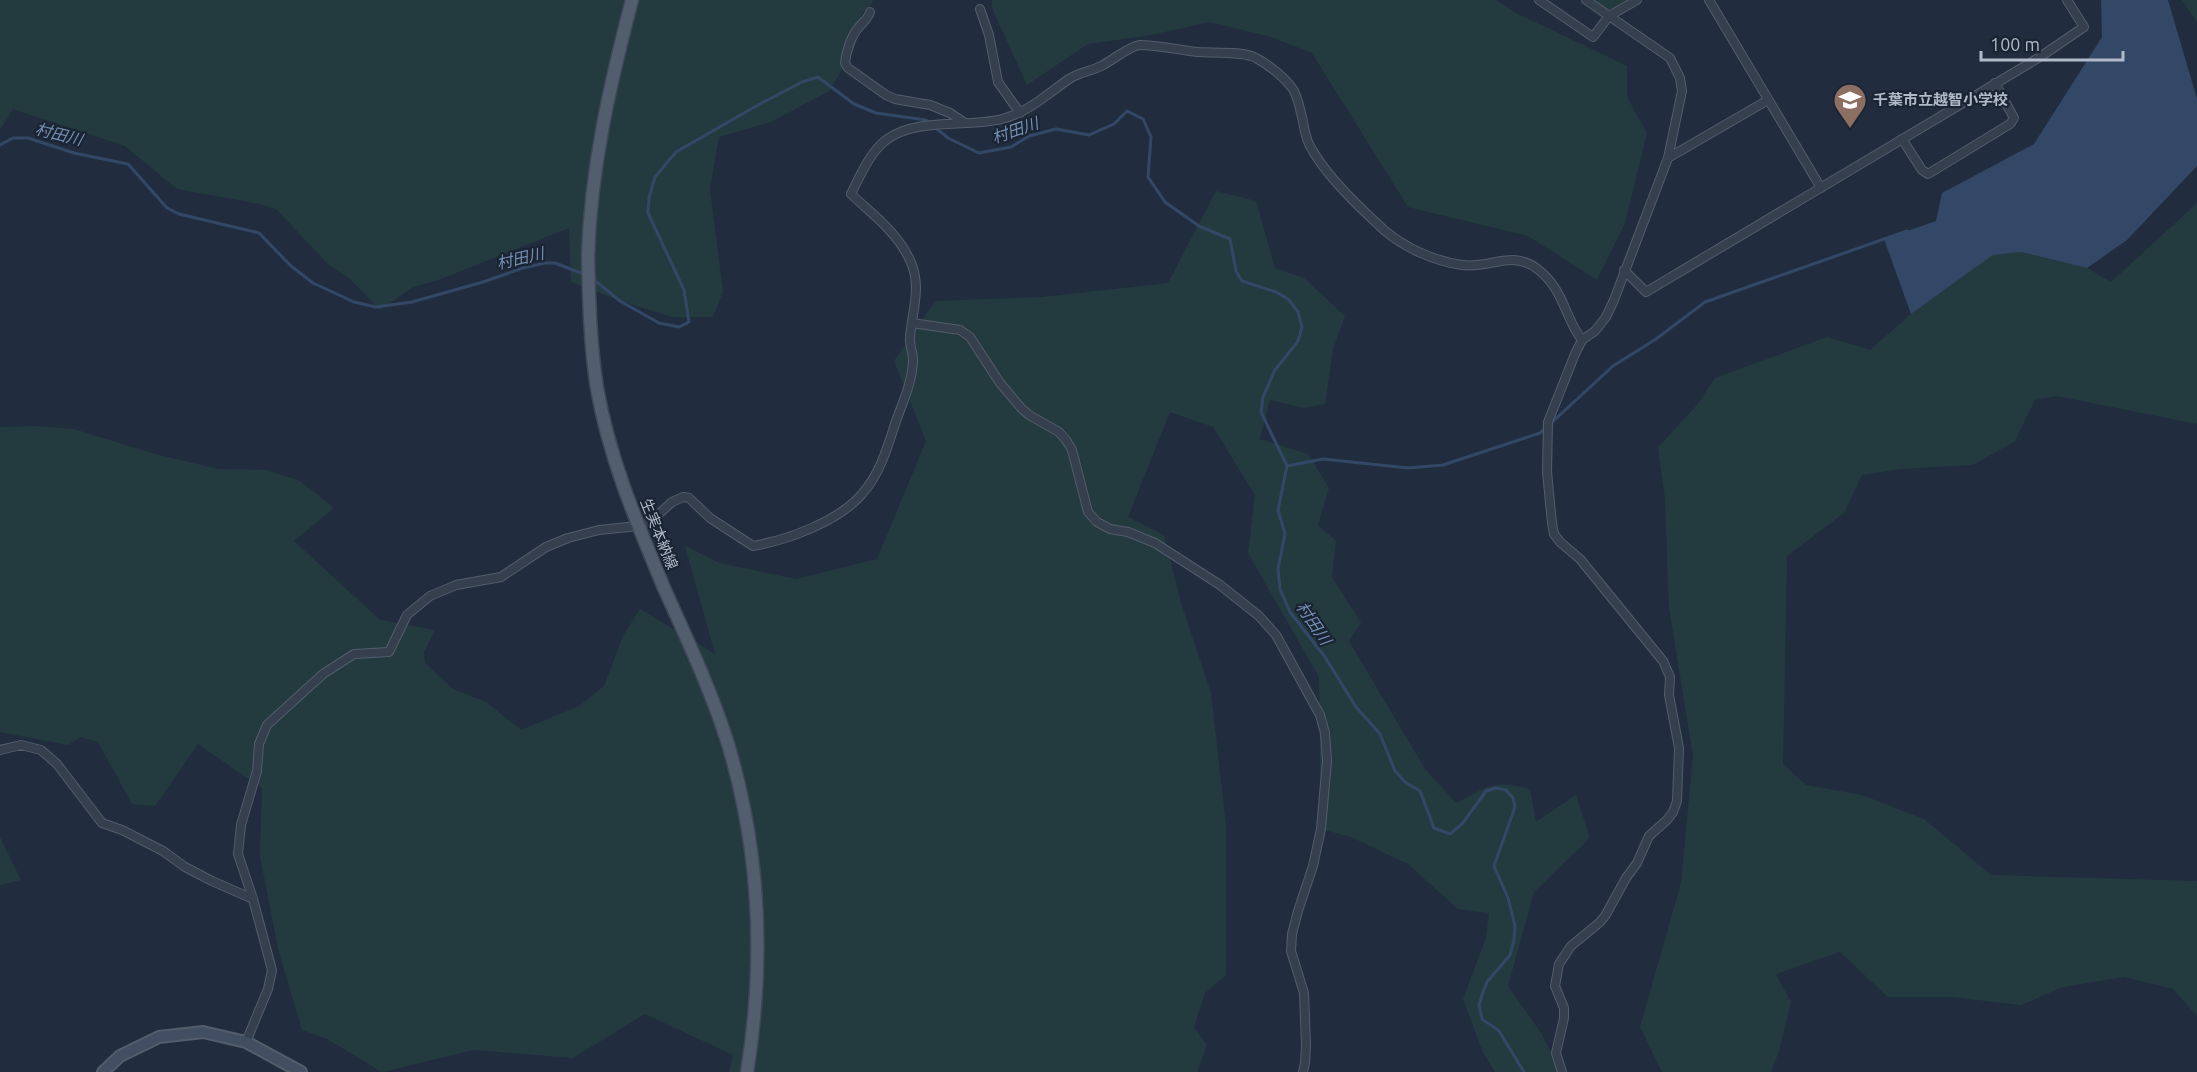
<svg xmlns="http://www.w3.org/2000/svg" width="2197" height="1072" font-family="Ubuntu,'Noto Sans JP',sans-serif">
  <rect width="100%" height="100%" fill="#212d3e"/>
  <g fill="#233b3f">
    <path d="M0,0H873L871,5L862,13L853,52L829,91L771,122L719,137L710,189L723,292L713,317H672L621,301L571,282L569,228L436,281L413,287L380,310L349,278L327,263L276,209L260,204L177,189L125,146L13,109L0,130Z"/>
    <path d="M992,0H1496L1518,14L1627,66V97L1647,133L1625,223L1597,280L1528,236L1408,207L1312,53L1271,37L1210,22L1151,35L1088,44L1027,85L992,8Z"/>
    <path d="M1592,0H1629C1610,11 1610,13 1592,0Z"/>
    <path d="M2182,0H2197V22Z"/>
    <path d="M1216,191L1256,201L1275,268L1304,278L1345,316L1333,349L1325,404L1303,408L1270,400L1260,439L1308,454L1329,488L1318,525L1336,541L1332,577L1361,623L1349,641L1425,769L1456,803C1489,786 1492,779 1530,789L1536,822L1576,795L1590,838L1534,892L1508,986L1541,1033L1561,1072H1495L1483,1053L1463,999L1486,938L1489,913L1458,909L1408,864L1351,837L1321,829L1319,677L1248,553L1255,495L1213,427L1170,412L1128,517L1164,535L1181,603L1211,693L1226,826V975L1205,993L1194,1027L1207,1045L1197,1072H729L733,1055L645,1014L573,1058L474,1050L382,1072L327,1039L302,1030L278,949L260,856L262,788L198,744L155,806L132,804L98,742L80,737L68,745L0,732V427L37,426L74,429L155,454L218,469L267,470L300,481L334,508L294,541L380,620L435,630L424,652L425,663L453,689L486,702L521,730L579,706L604,686L623,636L640,609L715,654L685,546L719,563L796,579L877,559L926,441L894,361L935,301L1042,297L1168,283Z"/>
    <path d="M2197,203V424L2057,396L2035,400L2015,441L1973,465L1901,469L1862,475L1844,513L1787,556L1783,764L1806,785L1862,795L1924,819L1991,875L2197,881V1016L2173,989L2124,977L2063,987L2021,1005L1952,997H1888L1840,952L1776,974L1791,1002L1780,1048L1771,1072H1662L1640,1027L1681,883L1693,756L1669,608L1665,499L1658,447L1697,405L1715,378L1827,337L1870,350L1911,314L1993,255L2022,252L2087,268L2111,282Z"/>
    <path d="M0,837L21,880L0,885Z"/>
  </g>
  <path fill="#334867" d="M2101,0H2168L2197,99V166L2127,240L2087,268L2022,252L1993,255L1911,314L1884,239L1936,221L1942,193L2034,144L2102,37Z"/>
  <g fill="none" stroke-linecap="round" stroke-linejoin="round">
    <g stroke="#334867" stroke-width="3">
      <path d="M0,145L13,138H28L74,153L128,164L167,208L179,214L259,233L291,266L313,283L354,302L376,307L412,302L483,282L523,268L545,263H555L586,275"/>
      <path d="M592,278L620,301L659,323L679,327L689,322L684,290L648,213L649,198L655,177L676,152L758,105L802,82L818,77L854,104L876,113L926,120L948,138L979,153L1011,147L1029,136L1056,129L1089,135L1114,124L1127,111L1143,119L1151,137L1148,177L1165,202L1199,226L1230,239L1236,271L1242,281L1276,292L1288,299L1298,312L1302,327L1298,341L1275,370L1263,397L1261,412L1287,466L1278,510L1285,534L1278,569L1280,589L1290,612L1325,657L1356,707L1380,734L1395,771L1405,782L1420,791L1434,828L1450,834L1462,824L1486,791L1496,788L1506,790L1513,798L1515,807L1494,866L1508,898L1515,926L1514,940L1510,955L1487,982L1483,992L1479,1005L1482,1019L1499,1031L1524,1072"/>
      <path d="M1550,424L1613,366L1656,339L1705,302L1907,231L1908,232"/>
      <path d="M1287,466L1323,459L1408,468L1443,465L1540,433L1545,428"/>
    </g>
    <defs>
      <g id="street">
        <path d="M1539,0L1593,37L1609,16L1637,0"/>
        <path d="M1709,0L1821,188"/>
        <path d="M980,9L989,35L998,82L1020,113"/>
        <path d="M870,12C868,19 864,21 859,27C851,36 846,52 845,63L848,68L886,95L895,99L930,105L950,113L965,123"/>
        <path d="M1902,139L1922,170L1928,174L2010,124L2014,118L1995,83"/>
        <path d="M1668,158L1768,100"/>
        <path d="M1624,270L1646,292L2040,57L2084,27L2067,0"/>
        <path d="M912,323L960,330L970,337L1000,383L1022,409L1029,415L1059,432L1066,440L1072,450L1088,512L1097,522L1110,529L1128,532L1155,543L1220,585L1259,616L1276,635L1320,715L1325,733L1327,761L1321,829L1313,866L1298,911L1292,934L1291,951L1304,993L1306,1045L1305,1063L1303,1072"/>
        <path d="M0,750L21,745L41,750L57,764L102,823L122,830L163,851L185,867L212,881L253,899"/>
        <path d="M246,1042L268,989L272,970L253,899L238,854L241,825L257,771L259,744L267,725L323,674L354,654L389,652L407,615L430,596L456,585L501,577L546,547L568,538L599,530L638,526L650,522L672,502L683,497L689,498L710,518L753,546C787,540 838,522 862,494C880,474 888,446 896,421C903,402 913,380 913,359C913,352 909,345 910,337C912,313 921,289 912,265C900,234 874,216 851,194C860,176 870,152 886,140C916,117 967,128 1002,119C1029,112 1047,94 1069,79C1079,72 1093,71 1103,65C1116,58 1125,49 1139,45C1159,45 1178,50 1198,52C1213,53 1244,51 1256,58C1269,65 1287,79 1294,91C1298,99 1300,109 1302,117C1304,126 1305,136 1309,144C1324,174 1359,207 1384,230C1405,248 1434,261 1462,265C1492,269 1513,248 1540,271C1564,291 1565,318 1582,340"/>
        <path d="M1562,1072L1556,1053L1564,1018V1008L1555,986L1559,964L1571,946L1599,923L1605,916L1626,878L1637,863L1649,836L1667,820L1673,812L1677,801L1679,748L1669,695L1670,677L1663,661L1580,559L1560,542L1554,534L1552,523L1547,472L1548,422L1575,354L1582,340L1595,331L1606,317L1614,300L1668,158L1682,91L1680,78L1670,58L1586,0"/>
      </g>
      <path id="secondary" d="M103,1072L120,1056L159,1037L203,1032L246,1042L301,1072"/>
      <g id="primary">
        <path d="M588,255C591,167 610,84 632,0"/>
        <path d="M664,588C687,639 711,690 728,744C760,851 765,962 747,1072"/>
      </g>
    </defs>
    <use href="#street" stroke="#535d6c" stroke-width="10"/>
    <use href="#secondary" stroke="#535d6c" stroke-width="14"/>
    <use href="#primary" stroke="#3e4857" stroke-width="15"/>
    <use href="#street" stroke="#353f4e" stroke-width="8"/>
    <use href="#secondary" stroke="#424e61" stroke-width="10"/>
    <use href="#primary" stroke="#525e6e" stroke-width="12"/>
    <defs>
      <path id="primary-bridge" d="M588,255C589,299 590,344 597,388C609,458 637,523 664,588"/>
    </defs>
    <use href="#primary-bridge" stroke="#3e4857" stroke-width="15" stroke-linecap="butt"/>
    <use href="#primary-bridge" stroke="#525e6e" stroke-width="12"/>
  </g>
  <defs>
    <symbol id="school-pin" viewBox="-11 -11 22 30"><path d="M0 17L-7.5 6A9.5 9.5 0 1 1 7.5 6Z" fill="#8d6e63" stroke="#1a2432"/><path d="M0-5L7-2L0 1L-7-2ZM-4 1L0 2.5L4 1V4Q0 6-4 4Z" fill="#fff"/></symbol>
  </defs>
  <g fill-rule="evenodd">
    <use href="#school-pin" x="1831" y="81" width="38" height="52"/>
  </g>
  <g text-anchor="middle" stroke-width="4.5" stroke-linejoin="round" paint-order="stroke">
    <g font-size="15" font-weight="bold" fill="#b0bac9" stroke="#1a2432" text-anchor="start">
      <text x="1873" y="105">千葉市立越智小学校</text>
    </g>
    <g font-size="15" fill="#b0bac9" stroke="#1a2432">
      <text transform="translate(659 534) rotate(68)" y="5">生実本納線</text>
    </g>
    <g font-size="16" font-style="italic" fill="#758fb4" stroke="#1a2432">
      <text transform="translate(1015 130) rotate(-19)" y="6">村田川</text>
      <text transform="translate(59 134) rotate(14)" y="6">村田川</text>
      <text transform="translate(520 258) rotate(-13)" y="6">村田川</text>
      <text transform="translate(1314 623) rotate(56)" y="6">村田川</text>
    </g>
  </g>
  <path d="M1981 51v9h142v-9" fill="none" stroke="#b0bac9" stroke-width="3"/>
  <text x="1990" y="51" font-size="18" fill="#b0bac9" stroke="#1a2432" stroke-width="4.5" paint-order="stroke">100 m</text>
</svg>
